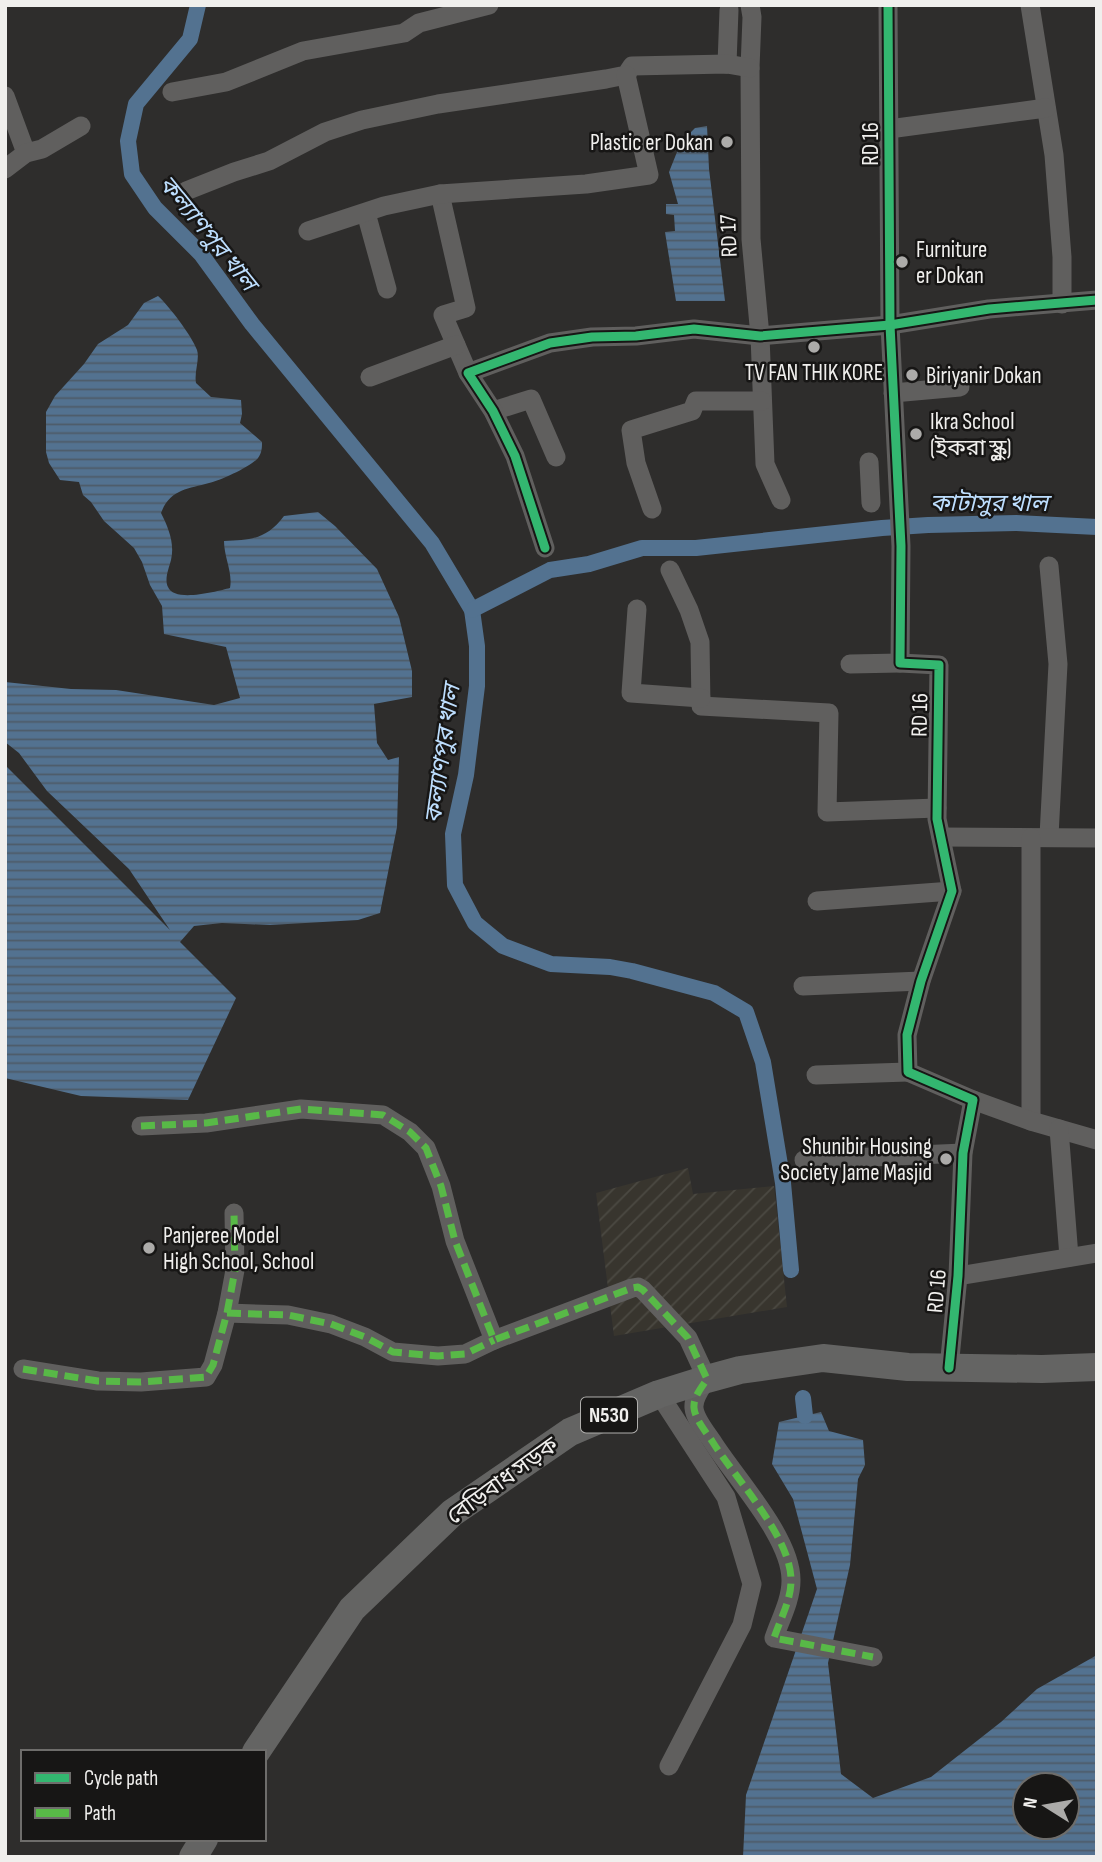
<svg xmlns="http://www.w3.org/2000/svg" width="1102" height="1862" font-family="'Sofia Sans Condensed','Noto Sans Bengali',sans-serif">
  <defs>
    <pattern id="industrial-furrows" width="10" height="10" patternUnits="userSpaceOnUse" patternTransform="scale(1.75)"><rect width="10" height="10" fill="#38352e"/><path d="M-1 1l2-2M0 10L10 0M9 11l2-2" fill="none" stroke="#4b4942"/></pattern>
    <pattern id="water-rules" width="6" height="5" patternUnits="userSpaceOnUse" patternTransform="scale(1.75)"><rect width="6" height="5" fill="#537290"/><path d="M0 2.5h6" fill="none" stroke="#4d5b68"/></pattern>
  </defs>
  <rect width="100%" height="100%" fill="#2e2d2c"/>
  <path fill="url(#industrial-furrows)" d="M688,1168L693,1194L774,1186L787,1307L614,1336L596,1193Z"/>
  <g fill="url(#water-rules)" fill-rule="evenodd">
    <path d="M707,126L709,169L725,301H676L665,232L675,231L674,215L666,214V204H678L669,172L681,142L695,128Z"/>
    <path d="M158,296C169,306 192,336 197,350C200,359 194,372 196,383L211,397L241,400L242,414L240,423L262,442C262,447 262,453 258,458C252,466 220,481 209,483C188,489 170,489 161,513C168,527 175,543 171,560C169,568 164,579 168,587C174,603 218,591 230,588C233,573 224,557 224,541C251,540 267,539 284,516L318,512L335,526L377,569L399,617L412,671V697L374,704L377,743L388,760L399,757L397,827L380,913L358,920L270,925L222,923L194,926L180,942L236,998L188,1100L81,1096L5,1078V765L170,930L129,869L47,791L19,753L5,742V682L71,689L116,690L214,705L240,698L226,647L164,634L162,606L150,585L142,562L134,548L104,521L91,502L83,495L79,482L60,480L49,463L46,452V412L55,396L84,364L98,344L128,325L144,303Z"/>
    <path d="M821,1412L829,1431L863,1440L865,1465L858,1479L850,1565L828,1663L841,1774L873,1798L931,1777L1001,1722L1037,1689L1097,1655V1857H743L746,1795L817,1589L793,1499L772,1464L779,1422ZM1025,1785H1067V1827H1025Z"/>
  </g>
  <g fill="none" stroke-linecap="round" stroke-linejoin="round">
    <g stroke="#537290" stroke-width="16">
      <path d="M198,5L190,39L136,104L128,141L132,174L155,208L201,254L252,324L432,543L472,610L477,646V686L466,775L453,834L455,885L475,923L503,946L551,964L610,967L632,971L714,993L746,1012L763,1062L783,1183L791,1270"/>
      <path d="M472,610L550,570L589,564L642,548H696L882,528L928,525L1016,523L1097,527"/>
      <path d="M803,1398L805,1416"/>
    </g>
    <g stroke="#605f5e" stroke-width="19">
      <path d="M750,5L752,17L750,68L751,239L760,336L765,464L781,500"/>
      <path d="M888,5L890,325L901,546L900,663L939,665L937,819L952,891L921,981L907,1035L908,1072L973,1100L963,1153L958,1276L949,1368"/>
      <path d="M1030,5L1054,155L1062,257V304"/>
      <path d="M727,64L729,10"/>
      <path d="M172,92L226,82L303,51L404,33L419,23L489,5"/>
      <path d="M5,96L26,153"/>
      <path d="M889,129L1046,108"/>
      <path d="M5,169L26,153L42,149L81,126"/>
      <path d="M186,191L234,172L269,161L325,132L362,120L438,104L606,79L626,75L632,66L727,64L750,68"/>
      <path d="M440,194L466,308L443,315L468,373"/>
      <path d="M366,213L387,289"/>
      <path d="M308,231L384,206L440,194L586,184L649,175L626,75"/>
      <path d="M370,377L456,345"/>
      <path d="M893,393L960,387"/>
      <path d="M493,411L531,399L556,457"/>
      <path d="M869,462L871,503"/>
      <path d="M652,509L636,463L631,430L692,411L696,401H762"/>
      <path d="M545,548L515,456L493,411L468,373L550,343L592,337L636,336L694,329L760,336L890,325L989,309L1097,300"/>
      <path d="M1049,566L1058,664L1049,836"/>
      <path d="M670,570L689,610L700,642L701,706L829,713L827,812L937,808"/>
      <path d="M637,609L631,693L701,698"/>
      <path d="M850,664L900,663"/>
      <path d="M941,837L1097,838"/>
      <path d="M1031,838V1121"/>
      <path d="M817,901L952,891"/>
      <path d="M803,986L921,981"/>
      <path d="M816,1075L908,1072"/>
      <path d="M973,1100L1031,1121L1097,1140"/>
      <path d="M141,1126L206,1123L301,1109L383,1115L410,1132L426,1148L441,1186L455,1241L494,1340L632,1288L638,1287L643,1290L688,1338L707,1379C702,1387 693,1397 694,1408C695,1419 706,1432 712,1441C735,1478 792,1538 791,1581C791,1600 780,1620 774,1638L873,1657"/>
      <path d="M1059,1129L1069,1257"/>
      <path d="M804,1160L963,1153"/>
      <path d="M958,1276L1097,1253"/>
      <path d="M227,1313L288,1315L331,1324L365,1337L393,1352L438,1356L465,1354L494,1340"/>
      <path d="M23,1369L98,1381L141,1382L206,1377L213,1365L227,1313L235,1270L234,1213"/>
      <path d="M659,1394L726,1497L752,1584L742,1625L669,1766"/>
    </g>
    <g stroke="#646463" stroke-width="28">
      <path d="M256,1752L352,1609L452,1513L570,1432L659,1394L707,1379L740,1370L823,1358L908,1367L1042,1369L1097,1367"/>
      <path d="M193,1857L204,1839"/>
    </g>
    <g stroke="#58b947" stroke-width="7" stroke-dasharray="14 7" stroke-linecap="butt">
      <path d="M141,1126L206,1123L301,1109L383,1115L410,1132L426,1148L441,1186L455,1241L494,1340L632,1288L638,1287L643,1290L688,1338L707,1379C702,1387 693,1397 694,1408C695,1419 706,1432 712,1441C735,1478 792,1538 791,1581C791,1600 780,1620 774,1638L873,1657"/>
      <path d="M227,1313L288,1315L331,1324L365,1337L393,1352L438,1356L465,1354L494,1340"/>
      <path d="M23,1369L98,1381L141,1382L206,1377L213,1365L227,1313L235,1270L234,1213"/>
    </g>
    <defs>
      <g id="cycleway">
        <path d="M888,5L890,325L901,546L900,663L939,665L937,819L952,891L921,981L907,1035L908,1072L973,1100L963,1153L958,1276L949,1368"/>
        <path d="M545,548L515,456L493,411L468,373L550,343L592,337L636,336L694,329L760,336L890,325L989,309L1097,300"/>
      </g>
    </defs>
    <use href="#cycleway" stroke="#171615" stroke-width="13"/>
    <use href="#cycleway" stroke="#33b770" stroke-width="9"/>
  </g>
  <g fill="#acaba9" stroke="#171615" stroke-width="2.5">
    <circle cx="727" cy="142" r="7"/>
    <circle cx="902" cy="262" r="7"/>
    <circle cx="814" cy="347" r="7"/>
    <circle cx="912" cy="375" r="7"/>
    <circle cx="916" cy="434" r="7"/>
    <circle cx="946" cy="1159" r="7"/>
    <circle cx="149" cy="1248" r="7"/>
  </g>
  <g text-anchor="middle" stroke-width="5" stroke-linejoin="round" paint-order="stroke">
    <rect fill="#171615" stroke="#afaeac" stroke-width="2" x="581" y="1397.5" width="56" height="35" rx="5"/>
    <g font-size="21" font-weight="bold" fill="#f0efed">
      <text x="609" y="1422">N530</text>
    </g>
    <g font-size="23" fill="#f0efed" stroke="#171615" text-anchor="start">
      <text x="713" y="150" text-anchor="end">Plastic er Dokan</text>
      <text x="916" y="257">Furniture<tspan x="916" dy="26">er Dokan</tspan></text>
      <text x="814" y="380" text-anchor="middle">TV FAN THIK KORE</text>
      <text x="926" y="383">Biriyanir Dokan</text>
      <text x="930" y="429">Ikra School<tspan x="930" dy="26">(ইকরা স্কুল)</tspan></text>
      <text x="932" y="1154" text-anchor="end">Shunibir Housing<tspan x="932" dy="26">Society Jame Masjid</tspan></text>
      <text x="163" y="1243">Panjeree Model<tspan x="163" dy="26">High School, School</tspan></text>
    </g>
    <g font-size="23" fill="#f0efed" stroke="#171615">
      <text transform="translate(870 144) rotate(-90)" y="8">RD 16</text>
      <text transform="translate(728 236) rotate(-92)" y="8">RD 17</text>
      <text transform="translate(919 715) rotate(-89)" y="8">RD 16</text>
      <text transform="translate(936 1291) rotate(-85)" y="8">RD 16</text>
      <text transform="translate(502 1480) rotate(-36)" y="8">বেড়িবাধ সড়ক</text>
    </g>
    <g font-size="24" font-style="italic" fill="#bddefe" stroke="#171615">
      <text transform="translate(208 233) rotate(51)" y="8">কল্যাণপুর খাল</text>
      <text x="989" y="511">কাটাসুর খাল</text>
      <text transform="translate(442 754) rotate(-82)" y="8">কল্যাণপুর খাল</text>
    </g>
  </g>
  <rect width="1102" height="1862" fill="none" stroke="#f0efed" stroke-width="14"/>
  <rect x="21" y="1750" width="245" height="91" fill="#171615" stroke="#6e6d6b" stroke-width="2"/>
  <rect x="35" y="1773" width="35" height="10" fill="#33b770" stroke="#6e6d6b" stroke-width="2"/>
  <text x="84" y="1785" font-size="21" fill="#f0efed">Cycle path</text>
  <rect x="35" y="1808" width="35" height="10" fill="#58b947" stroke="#6e6d6b" stroke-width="2"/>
  <text x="84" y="1820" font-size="21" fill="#f0efed">Path</text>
  <g transform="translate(1046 1806) rotate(281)"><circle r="33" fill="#171615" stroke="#6e6d6b" stroke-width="2"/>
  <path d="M0-5L12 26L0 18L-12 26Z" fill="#acaba9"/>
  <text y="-10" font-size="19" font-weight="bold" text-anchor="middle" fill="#f0efed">N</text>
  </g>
</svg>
